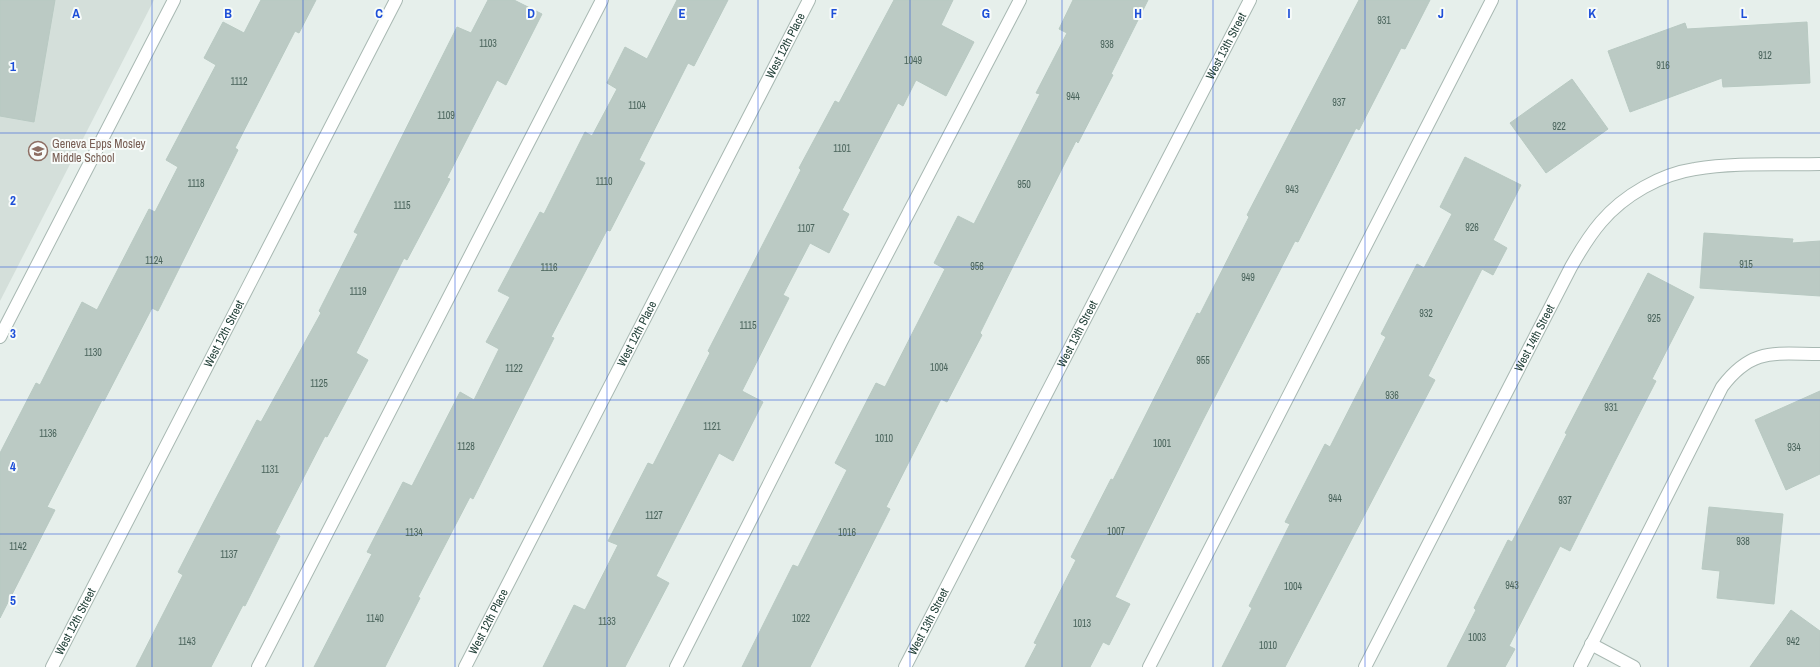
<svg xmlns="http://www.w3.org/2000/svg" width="1820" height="667" font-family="'Archivo Narrow',sans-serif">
  <rect width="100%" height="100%" fill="#e6efeb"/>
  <path fill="#d4dfda" d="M0,0H154L0,301Z"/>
  <g fill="#bbcac4" stroke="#b8c9c2">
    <path d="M0,0H55L34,122L0,116Z"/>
    <path d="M261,0H316L299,33L295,31L235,148L238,150L158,311L152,308L104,401L102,400L47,507L55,510L0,618V453L36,383L40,385L82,302L97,310L149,209L155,212L178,167L166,160L216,65L204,58L223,22L244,33Z"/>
    <path d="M488,0H514L542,14L506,85L497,80L447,178L450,179L407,260L404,258L356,353L368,360L327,437L325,436L275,533L280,536L245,606L243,605L211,667H136L183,575L178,572L214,502L257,420L261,422L321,313L319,311L358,234L354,232L457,27L471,33Z"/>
    <path d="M677,0H728L694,66L688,63L639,160L645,163L610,231L607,230L551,337L554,338L473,499L470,497L418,597L420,598L385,667H314L372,554L367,552L403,482L412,486L460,392L474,400L499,349L486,342L510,297L498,291L540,212L544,214L585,132L592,136L617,89L607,83L625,47L647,59Z"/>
    <path d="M894,0H953L941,25L974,42L946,96L916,80L903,106L898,103L842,210L849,214L829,253L810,243L783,295L789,298L742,391L763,402L733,461L719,453L656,576L669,583L625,667H543L574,605L585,610L618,545L608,541L648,463L653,465L710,353L708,351L801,170L799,168L835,101L839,103Z"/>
    <path d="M1073,0H1148L1111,74L1113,75L1078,143L1076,141L1022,248L980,333L982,335L947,402L941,399L886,507L890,509L810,667H742L793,565L798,567L847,470L835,463L876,383L885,387L945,269L934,263L958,216L974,224L1040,94L1036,93L1067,33L1059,29Z"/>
    <path d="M1359,0H1430L1405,49L1401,48L1359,130L1356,128L1298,242L1295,241L1203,420L1115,597L1130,604L1109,645L1103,642L1090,667H1025L1037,644L1034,643L1076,560L1071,557L1111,479L1113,480L1197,313L1200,314L1249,217L1247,215Z"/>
    <path d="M1807,22L1810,83L1723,87L1722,78L1630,112L1608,51L1685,23L1687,29Z"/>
    <path d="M1572,79L1608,129L1546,173L1510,123Z"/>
    <path d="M1465,157L1521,185L1493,240L1507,248L1493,275L1482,269L1428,376L1435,380L1285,667H1222L1252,608L1249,606L1290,524L1285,522L1325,444L1330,447L1386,337L1381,334L1417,264L1424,268L1452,214L1440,207Z"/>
    <path d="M1704,233L1793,239L1792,243L1820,241V296L1700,288Z"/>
    <path d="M1648,273L1694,297L1652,379L1656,381L1615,461L1570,551L1560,546L1509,646L1515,649L1505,667H1447L1476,610L1474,608L1508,540L1512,542L1567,434L1565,433Z"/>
    <path d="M1820,391V474L1786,490L1755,420Z"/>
    <path d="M1709,507L1783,514L1774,604L1717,598L1720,571L1702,569Z"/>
    <path d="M1791,610L1820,631V667H1750Z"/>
  </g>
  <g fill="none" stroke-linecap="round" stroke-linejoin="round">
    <defs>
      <g id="service">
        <path d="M0,337L174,0"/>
        <path d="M1591,644L1634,667"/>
        <path d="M258,667L602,0"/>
        <path d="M676,667L841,342L1020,0"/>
        <path d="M1149,667L1492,0"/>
        <path d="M1580,667L1722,387C1752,347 1775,354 1820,354"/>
      </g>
      <g id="minor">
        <path id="s1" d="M52,667L396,0"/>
        <path id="s2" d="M465,667L809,0"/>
        <path id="s3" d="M1365,667L1571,267C1580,251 1589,236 1601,222C1624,195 1661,174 1695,169C1736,162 1779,165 1820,164"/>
      </g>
      <g id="tertiary">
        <path id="s4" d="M905,667L1250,0"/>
      </g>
    </defs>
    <use href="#service" stroke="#a8b8b2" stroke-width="14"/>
    <use href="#minor" stroke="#a8b8b2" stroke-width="14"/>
    <use href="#tertiary" stroke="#a8b8b2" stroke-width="14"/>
    <use href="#service" stroke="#fff" stroke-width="12"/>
    <use href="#minor" stroke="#fff" stroke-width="12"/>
    <use href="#tertiary" stroke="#fff" stroke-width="12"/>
  </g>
  <path fill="none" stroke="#1d4ed8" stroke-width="1" stroke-opacity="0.55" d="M152,0V667M303,0V667M455,0V667M607,0V667M758,0V667M910,0V667M1062,0V667M1213,0V667M1365,0V667M1517,0V667M1668,0V667M0,133H1820M0,267H1820M0,400H1820M0,534H1820"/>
  <defs>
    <symbol id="school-ring" viewBox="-11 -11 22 22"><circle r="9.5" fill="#f7fbf9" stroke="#8d6e63" stroke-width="1.5"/><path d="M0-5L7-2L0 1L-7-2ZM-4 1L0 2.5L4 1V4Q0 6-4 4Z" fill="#8d6e63"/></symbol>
  </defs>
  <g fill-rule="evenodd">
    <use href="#school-ring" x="27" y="140" width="22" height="22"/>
  </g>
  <g text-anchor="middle" stroke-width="4" stroke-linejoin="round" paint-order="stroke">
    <g font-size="10" fill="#4a645c">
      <text x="1384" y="24">931</text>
      <text x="488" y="47">1103</text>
      <text x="1107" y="48">938</text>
      <text x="1765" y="59">912</text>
      <text x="913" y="64">1049</text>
      <text x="1663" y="69">916</text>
      <text x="239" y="85">1112</text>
      <text x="1073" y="100">944</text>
      <text x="1339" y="106">937</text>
      <text x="637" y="109">1104</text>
      <text x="446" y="119">1109</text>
      <text x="1559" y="130">922</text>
      <text x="842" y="152">1101</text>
      <text x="604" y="185">1110</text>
      <text x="196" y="187">1118</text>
      <text x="1024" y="188">950</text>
      <text x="1292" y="193">943</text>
      <text x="402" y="209">1115</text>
      <text x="1472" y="231">926</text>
      <text x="806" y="232">1107</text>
      <text x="154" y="264">1124</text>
      <text x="1746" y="268">915</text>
      <text x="977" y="270">956</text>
      <text x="549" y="271">1116</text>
      <text x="1248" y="281">949</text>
      <text x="358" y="295">1119</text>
      <text x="1426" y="317">932</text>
      <text x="1654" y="322">925</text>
      <text x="748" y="329">1115</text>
      <text x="93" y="356">1130</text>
      <text x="1203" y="364">955</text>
      <text x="939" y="371">1004</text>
      <text x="514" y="372">1122</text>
      <text x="319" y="387">1125</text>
      <text x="1392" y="399">936</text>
      <text x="1611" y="411">931</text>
      <text x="712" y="430">1121</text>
      <text x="48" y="437">1136</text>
      <text x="884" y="442">1010</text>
      <text x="1162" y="447">1001</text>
      <text x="466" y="450">1128</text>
      <text x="1794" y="451">934</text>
      <text x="270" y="473">1131</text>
      <text x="1335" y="502">944</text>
      <text x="1565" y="504">937</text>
      <text x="654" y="519">1127</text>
      <text x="1116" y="535">1007</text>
      <text x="414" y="536">1134</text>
      <text x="847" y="536">1016</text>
      <text x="1743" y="545">938</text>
      <text x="18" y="550">1142</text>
      <text x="229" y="558">1137</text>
      <text x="1512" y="589">943</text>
      <text x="1293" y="590">1004</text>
      <text x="375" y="622">1140</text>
      <text x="801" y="622">1022</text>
      <text x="607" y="625">1133</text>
      <text x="1082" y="627">1013</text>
      <text x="1477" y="641">1003</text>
      <text x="187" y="645">1143</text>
      <text x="1793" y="645">942</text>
      <text x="1268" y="649">1010</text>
    </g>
    <g font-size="12" fill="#24423a" stroke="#f7fbf9">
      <text dy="4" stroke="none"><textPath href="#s2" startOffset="699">West 12th Place</textPath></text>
      <text dy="4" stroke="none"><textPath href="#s4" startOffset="699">West 13th Street</textPath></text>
      <text dy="4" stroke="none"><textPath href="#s1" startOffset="375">West 12th Street</textPath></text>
      <text dy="4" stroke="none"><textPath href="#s2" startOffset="375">West 12th Place</textPath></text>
      <text dy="4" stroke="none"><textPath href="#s4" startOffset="375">West 13th Street</textPath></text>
      <text dy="4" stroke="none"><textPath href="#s3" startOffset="370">West 14th Street</textPath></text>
      <text dy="4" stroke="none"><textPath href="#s2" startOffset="51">West 12th Place</textPath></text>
      <text dy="4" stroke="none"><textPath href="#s4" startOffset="51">West 13th Street</textPath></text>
      <text dy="4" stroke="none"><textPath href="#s1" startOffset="51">West 12th Street</textPath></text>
    </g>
    <g font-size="12" fill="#785e54" stroke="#f7fbf9" text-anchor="start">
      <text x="52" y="148">Geneva Epps Mosley<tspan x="52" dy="14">Middle School</tspan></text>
    </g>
  </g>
  <g font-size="13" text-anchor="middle" font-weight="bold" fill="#1d4ed8" stroke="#f7fbf9" stroke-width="4" stroke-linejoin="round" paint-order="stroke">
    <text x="76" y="18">A</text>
    <text x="228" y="18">B</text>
    <text x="379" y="18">C</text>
    <text x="531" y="18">D</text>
    <text x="682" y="18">E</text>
    <text x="834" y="18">F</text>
    <text x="986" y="18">G</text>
    <text x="1138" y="18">H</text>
    <text x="1289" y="18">I</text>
    <text x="1441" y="18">J</text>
    <text x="1592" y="18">K</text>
    <text x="1744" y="18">L</text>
    <text x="13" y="71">1</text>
    <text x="13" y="205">2</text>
    <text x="13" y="338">3</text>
    <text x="13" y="471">4</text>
    <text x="13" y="605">5</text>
  </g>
</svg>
